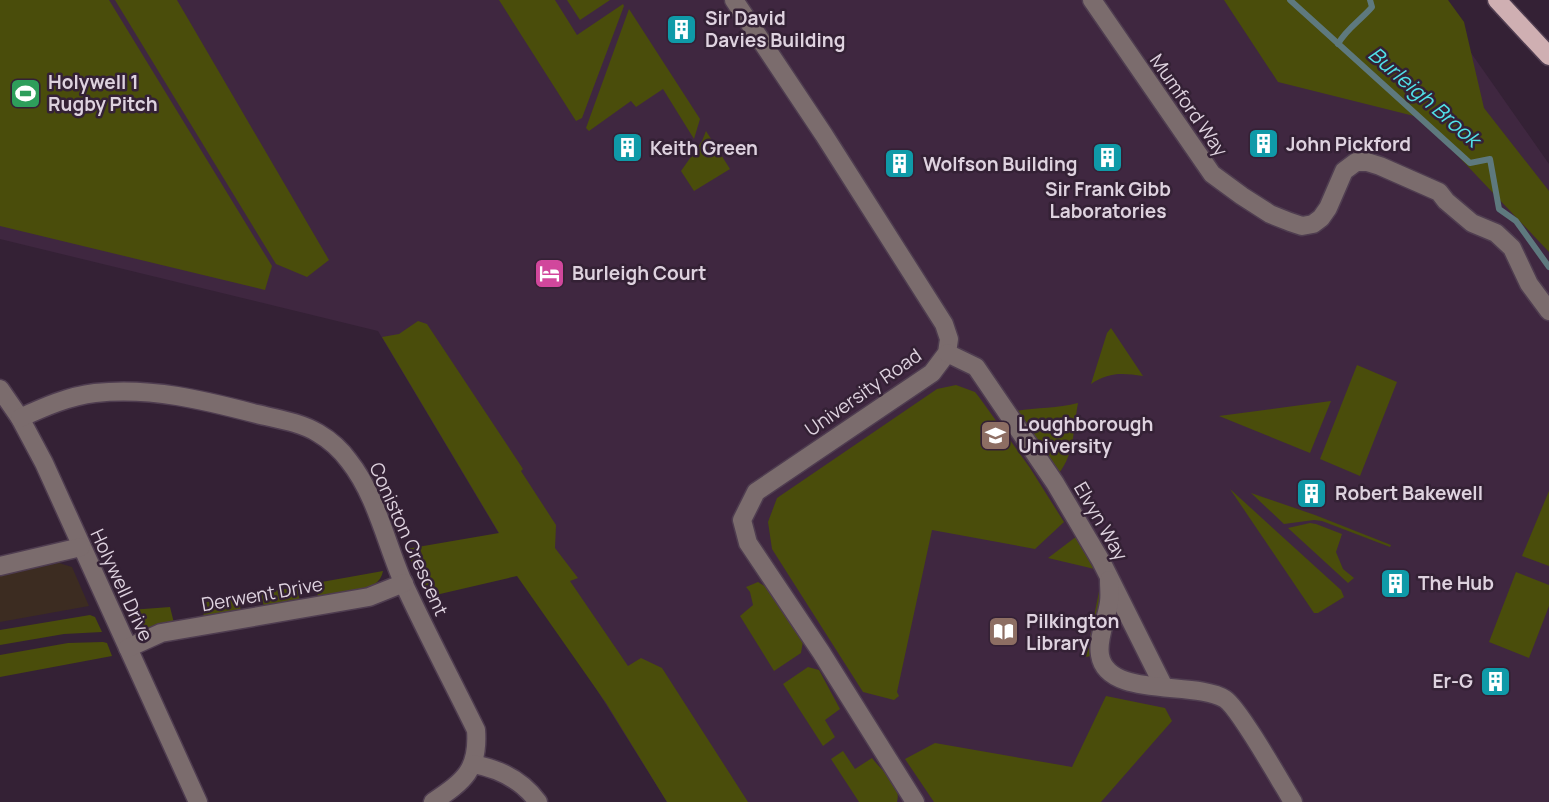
<svg xmlns="http://www.w3.org/2000/svg" width="1549" height="802" font-family="Manrope,sans-serif">
  <rect width="100%" height="100%" fill="#342135"/>
  <path fill="#3c2c21" d="M59,563L72,567L89,606L0,622V576Z"/>
  <path fill="#3f2740" d="M0,0H1434L1549,164V802H667L499,534L378,331L0,239Z"/>
  <g fill="#4a4d0b">
    <path d="M0,0H109L272,266L265,290L0,226Z"/>
    <path d="M115,0H177L329,260L307,277L276,264Z"/>
    <path d="M499,0H555L577,35L623,4L624,6L582,118L576,121Z"/>
    <path d="M567,0H610L580,20Z"/>
    <path d="M1224,0H1448L1464,22L1484,108L1549,191V252L1422,118L1278,82Z"/>
    <path d="M629,9L700,119L694,139L663,89L636,107L631,101L589,131L586,128Z"/>
    <path d="M706,131L730,169L694,191L681,171L702,141Z"/>
    <path d="M418,321L427,324L523,469L521,471L556,525L555,548L578,578L570,581L628,666L641,658L662,668L748,802H667L606,703L517,576L427,597L406,549L499,533L382,337L399,334Z"/>
    <path d="M1111,328L1143,376C1122,373 1109,372 1091,384L1107,333Z"/>
    <path d="M1357,365L1397,382L1360,476L1320,459Z"/>
    <path d="M956,385L975,392L979,397L1030,468L1064,522L1035,549L932,530L897,692L899,696L894,700L863,692L772,549L768,522L777,498L937,389Z"/>
    <path d="M1331,401L1310,453L1219,416Z"/>
    <path d="M1078,403C1073,430 1075,457 1055,478L1011,412C1034,407 1056,409 1078,403Z"/>
    <path d="M1230,489L1341,590L1344,597L1318,613H1314Z"/>
    <path d="M1549,491V566L1522,556Z"/>
    <path d="M1251,493L1315,515L1391,545L1390,547L1322,521L1314,520L1284,524Z"/>
    <path d="M1310,523L1316,524L1342,534L1336,552L1343,569L1354,578L1348,583L1288,528Z"/>
    <path d="M1081,533L1108,578L1099,654L1086,657L1103,571L1048,558Z"/>
    <path d="M383,571C379,595 337,594 318,597L316,583Z"/>
    <path d="M1516,572L1549,585V606L1529,658L1489,642Z"/>
    <path d="M758,582L771,590L803,641L801,653L774,671L740,616L753,605L750,592L746,587Z"/>
    <path d="M297,587L300,601L264,607L261,593Z"/>
    <path d="M238,596L241,611L204,618L202,603Z"/>
    <path d="M170,607L174,623C151,628 140,635 130,610Z"/>
    <path d="M90,615L95,617L102,632L64,634L0,645V630Z"/>
    <path d="M103,642L107,643L112,656L0,677V655L68,643Z"/>
    <path d="M808,667L819,670L840,709L825,720L835,737L823,746L783,684Z"/>
    <path d="M1106,696L1165,708L1172,721L1101,802H934L905,759L935,743L1072,767Z"/>
    <path d="M843,751L855,769L872,758C882,772 902,783 897,802H859L831,759Z"/>
  </g>
  <g fill="none" stroke-linecap="round" stroke-linejoin="round">
    <g stroke="#5e797e" stroke-width="6">
      <path d="M1290,0L1470,163L1490,159L1499,209L1516,221L1549,267"/>
      <path d="M1338,44C1346,29 1361,20 1372,7L1370,0"/>
    </g>
    <defs>
      <g id="minor">
        <path d="M734,0L824,135L944,324L949,339L947,353L932,373L756,492L742,520L748,543L821,652L915,802"/>
        <path d="M1092,0L1212,174L1242,196L1270,214L1290,222L1302,226L1313,224L1321,218L1328,208L1344,171L1356,162H1367L1380,166L1439,192L1446,201L1472,223L1496,233L1512,248L1529,284L1549,311"/>
        <path d="M947,353L976,367L1055,483L1101,561L1164,687"/>
        <path d="M0,389L20,418L44,463L198,802"/>
        <path d="M20,418C44,407 69,396 95,393C152,387 203,400 257,414C277,419 300,422 318,433C330,440 341,450 349,461C376,495 386,543 403,582C426,632 452,681 476,730C479,770 464,781 433,802"/>
        <path d="M0,566L81,547"/>
        <path d="M1109,580C1109,588 1110,595 1109,602C1107,619 1097,638 1100,655C1107,699 1195,680 1225,699C1239,708 1282,784 1293,802"/>
        <path d="M128,648L161,633L369,597L404,583"/>
        <path d="M473,764C500,769 522,780 538,802"/>
      </g>
      <path id="major" d="M1497,0L1549,56"/>
    </defs>
    <use href="#minor" stroke="#4f3d50" stroke-width="21"/>
    <use href="#major" stroke="#4f3d50" stroke-width="21"/>
    <use href="#minor" stroke="#7b6c6d" stroke-width="18"/>
    <use href="#major" stroke="#cfafb2" stroke-width="18"/>
  </g>
  <defs>
    <symbol id="building-square" viewBox="-11 -11 22 22"><rect x="-9" y="-9" width="18" height="18" rx="4" fill="#0f9aa8" stroke="#342135"/><path d="M-4-6H4V6H1V3H-1V6H-4ZM-2.5-4.3h1.7v1.8h-1.7ZM.8-4.3h1.7v1.8H.8ZM-2.5-1h1.7V.8h-1.7ZM.8-1h1.7V.8H.8Z" fill="#fff"/></symbol>
    <symbol id="stadium-square" viewBox="-11 -11 22 22"><rect x="-9" y="-9" width="18" height="18" rx="4" fill="#2e9e5b" stroke="#342135"/><path d="M0-5a6.5 5 0 1 0 0 10a6.5 5 0 1 0 0-10ZM-3.5-1.8h7v3.6h-7Z" fill="#fff"/></symbol>
    <symbol id="hotel-square" viewBox="-11 -11 22 22"><rect x="-9" y="-9" width="18" height="18" rx="4" fill="#d1479c" stroke="#342135"/><path d="M-6-4.5h1.5V1H6V5H4.5V3h-9V5H-6ZM-4 0a1.8 1.8 0 1 1 3.6 0ZM.5 0V-2.5h3Q6-2.5 6 0Z" fill="#fff"/></symbol>
    <symbol id="university-square" viewBox="-11 -11 22 22"><rect x="-9" y="-9" width="18" height="18" rx="4" fill="#8d6e63" stroke="#342135"/><path d="M0-5L7-2L0 1L-7-2ZM-4 1L0 2.5L4 1V4Q0 6-4 4Z" fill="#fff"/></symbol>
    <symbol id="library-square" viewBox="-11 -11 22 22"><rect x="-9" y="-9" width="18" height="18" rx="4" fill="#8d6e63" stroke="#342135"/><path d="M-6-4Q-3-5.5-.7-3.5V5Q-3 3-6 4ZM6-4Q3-5.5 .7-3.5V5Q3 3 6 4Z" fill="#fff"/></symbol>
  </defs>
  <g fill-rule="evenodd">
    <use href="#building-square" x="664" y="12" width="35" height="35"/>
    <use href="#stadium-square" x="8" y="76" width="35" height="35"/>
    <use href="#building-square" x="1246" y="126" width="35" height="35"/>
    <use href="#building-square" x="610" y="130" width="35" height="35"/>
    <use href="#building-square" x="1090" y="140" width="35" height="35"/>
    <use href="#building-square" x="882" y="146" width="35" height="35"/>
    <use href="#hotel-square" x="532" y="256" width="35" height="35"/>
    <use href="#university-square" x="978" y="418" width="35" height="35"/>
    <use href="#building-square" x="1294" y="476" width="35" height="35"/>
    <use href="#building-square" x="1378" y="566" width="35" height="35"/>
    <use href="#library-square" x="986" y="614" width="35" height="35"/>
    <use href="#building-square" x="1478" y="664" width="35" height="35"/>
  </g>
  <g text-anchor="middle" stroke-width="5" stroke-linejoin="round" paint-order="stroke">
    <g font-size="19" font-weight="bold" fill="#ded2df" stroke="#342135" text-anchor="start">
      <text x="705" y="25">Sir David<tspan x="705" dy="22">Davies Building</tspan></text>
      <text x="48" y="89">Holywell 1<tspan x="48" dy="22">Rugby Pitch</tspan></text>
      <text x="1286" y="151">John Pickford</text>
      <text x="650" y="155">Keith Green</text>
      <text x="923" y="171">Wolfson Building</text>
      <text x="1108" y="196" text-anchor="middle">Sir Frank Gibb<tspan x="1108" dy="22">Laboratories</tspan></text>
      <text x="572" y="280">Burleigh Court</text>
      <text x="1018" y="431">Loughborough<tspan x="1018" dy="22">University</tspan></text>
      <text x="1335" y="500">Robert Bakewell</text>
      <text x="1418" y="590">The Hub</text>
      <text x="1026" y="628">Pilkington<tspan x="1026" dy="22">Library</tspan></text>
      <text x="1473" y="688" text-anchor="end">Er-G</text>
    </g>
    <g font-size="19" fill="#ded2df" stroke="#342135">
      <text transform="translate(1189 105) rotate(55)" y="7">Mumford Way</text>
      <text transform="translate(863 392) rotate(-35)" y="7">University Road</text>
      <text transform="translate(1101 521) rotate(60)" y="7">Elvyn Way</text>
      <text transform="translate(409 539) rotate(66)" y="7">Coniston Crescent</text>
      <text transform="translate(122 585) rotate(65)" y="7">Holywell Drive</text>
      <text transform="translate(262 594) rotate(-10)" y="7">Derwent Drive</text>
    </g>
    <g font-size="21" font-style="italic" fill="#50e1e8" stroke="#342135">
      <text transform="translate(1424 97) rotate(41)" y="7">Burleigh Brook</text>
    </g>
  </g>
</svg>
